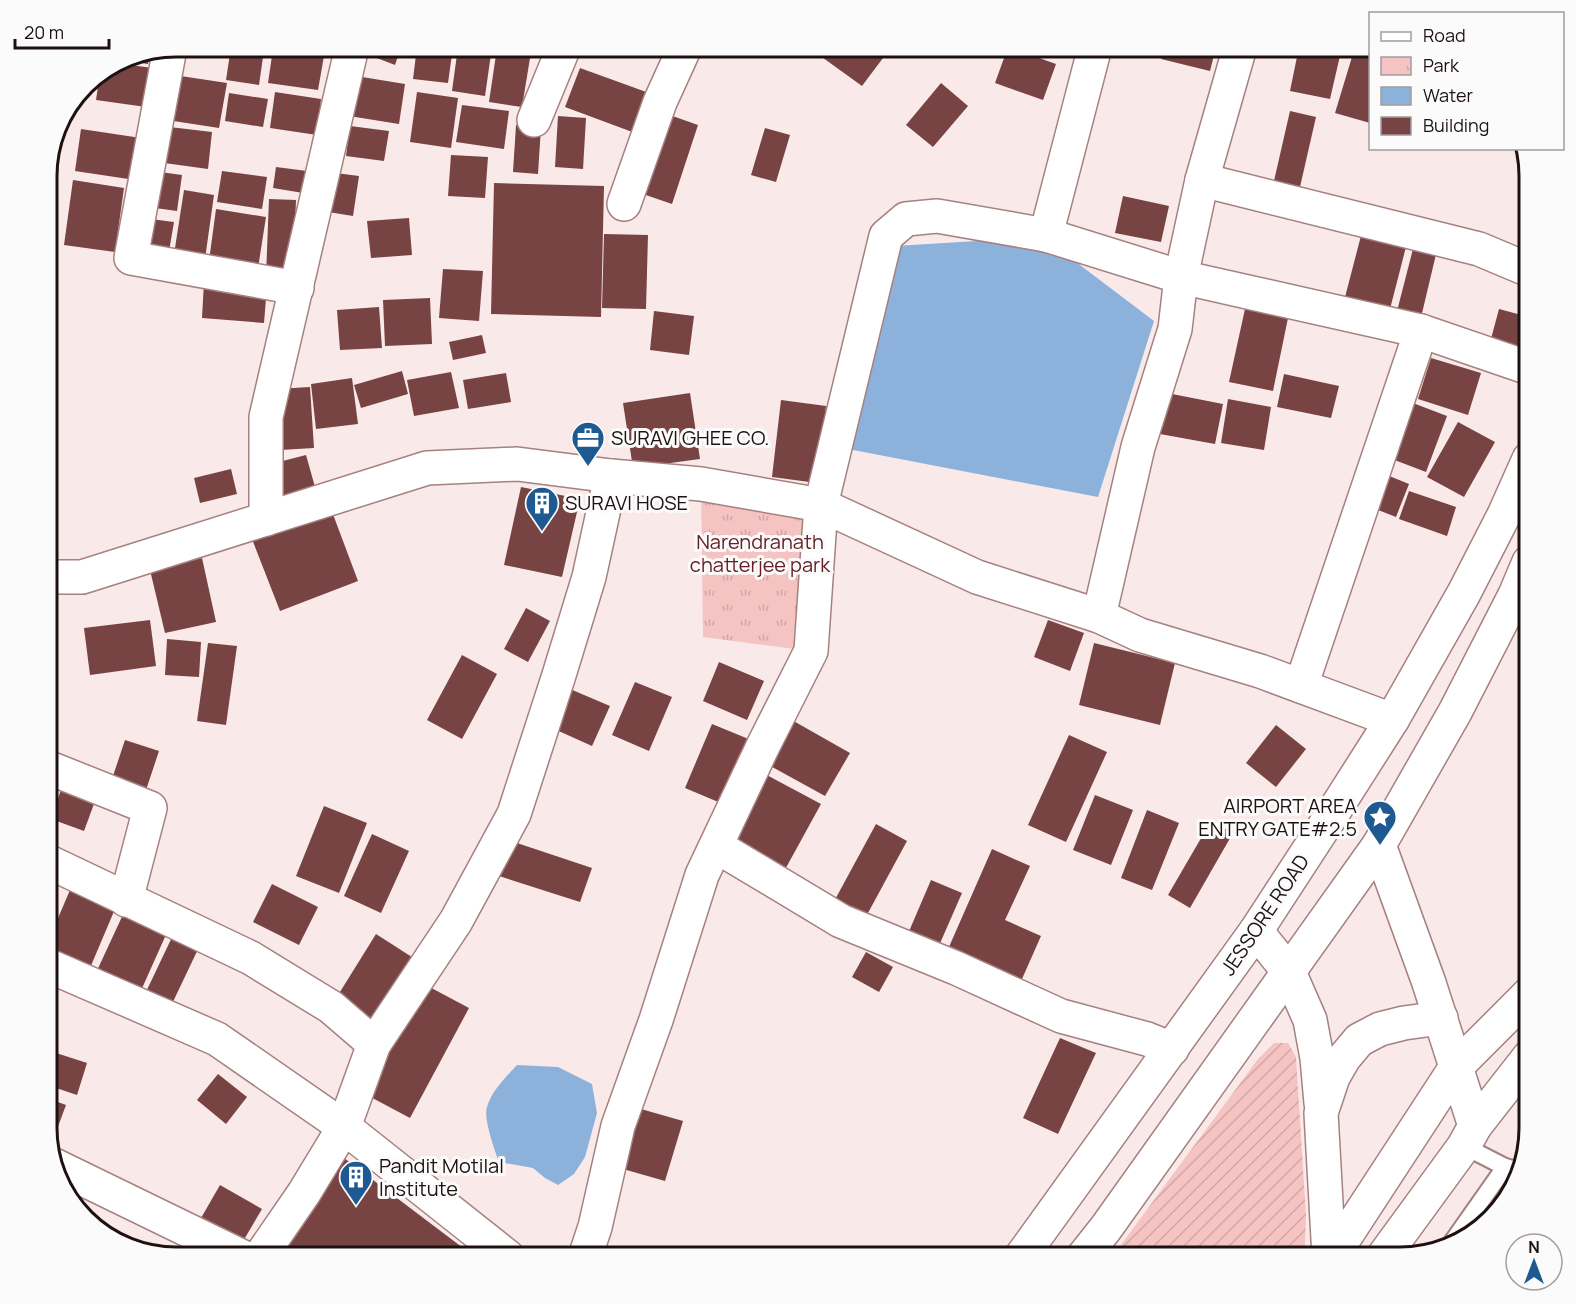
<svg xmlns="http://www.w3.org/2000/svg" width="1576" height="1304" font-family="Manrope,sans-serif">
  <defs>
    <pattern id="park-tufts" width="24" height="20" patternUnits="userSpaceOnUse" patternTransform="scale(1.5)"><rect width="24" height="20" fill="#f5c3c2"/><path d="M3 7l-1-3M5 7V3M7 7l1-3M15 17l-1-3M17 17v-4M19 17l1-3" fill="none" stroke="#d2a6a6"/></pattern>
    <pattern id="garden-furrows" width="10" height="10" patternUnits="userSpaceOnUse" patternTransform="scale(1.5)"><rect width="10" height="10" fill="#f5c3c2"/><path d="M-1 1l2-2M0 10L10 0M9 11l2-2" fill="none" stroke="#d2a6a6"/></pattern>
  </defs>
  <rect width="100%" height="100%" fill="#fae9e9"/>
  <path fill="url(#park-tufts)" d="M701,484L821,505L811,651L703,637Z"/>
  <path fill="url(#garden-furrows)" d="M1274,1043H1288L1296,1057L1306,1215L1305,1244L1301,1257H1112L1258,1059Z"/>
  <g fill="#8cb2db">
    <path d="M1043,237L1154,321L1098,497L848,449L895,246Z"/>
    <path d="M517,1065L558,1067L592,1084L597,1113L585,1157L574,1174L558,1185L545,1178L533,1168L499,1162C495,1151 483,1118 487,1107C492,1090 506,1077 517,1065Z"/>
  </g>
  <g fill="#784343">
    <path d="M231,47L264,50L259,85L226,80Z"/>
    <path d="M363,47H401L395,65L361,52Z"/>
    <path d="M417,47H453L448,83L413,79Z"/>
    <path d="M458,47H492L485,96L452,91Z"/>
    <path d="M627,47H661L658,56Z"/>
    <path d="M825,47H867L883,58L862,86L819,55Z"/>
    <path d="M1008,47L1056,64L1043,100L995,83Z"/>
    <path d="M1164,47H1216L1210,71L1161,59Z"/>
    <path d="M1299,47H1342L1330,99L1290,91Z"/>
    <path d="M1355,47H1370V123L1335,113Z"/>
    <path d="M497,48L531,52L522,107L489,102Z"/>
    <path d="M273,49L324,56L318,90L268,83Z"/>
    <path d="M150,52L148,64L121,60L127,56Z"/>
    <path d="M117,63L152,68L146,107L96,100L100,73Z"/>
    <path d="M580,68L649,93L635,133L565,107Z"/>
    <path d="M174,75L227,83L219,128L167,120Z"/>
    <path d="M356,76L405,84L399,124L349,116Z"/>
    <path d="M941,83L968,106L933,147L906,125Z"/>
    <path d="M275,92L321,99L317,135L270,128Z"/>
    <path d="M417,92L458,98L451,148L410,142Z"/>
    <path d="M229,93L268,99L263,127L225,121Z"/>
    <path d="M462,105L509,111L504,149L456,142Z"/>
    <path d="M1290,111L1316,117L1297,200L1271,194Z"/>
    <path d="M664,113L698,125L672,204L637,192Z"/>
    <path d="M558,116L586,118L583,169L555,167Z"/>
    <path d="M516,125L541,127L538,174L513,172Z"/>
    <path d="M161,126L212,132L208,169L157,162Z"/>
    <path d="M350,126L389,131L384,161L346,156Z"/>
    <path d="M765,128L790,135L776,182L751,175Z"/>
    <path d="M81,129L141,138L135,180L75,171Z"/>
    <path d="M451,155L488,157L485,198L448,196Z"/>
    <path d="M276,167L307,171L303,193L273,188Z"/>
    <path d="M153,171L182,175L177,211L148,207Z"/>
    <path d="M222,171L267,177L262,209L217,202Z"/>
    <path d="M328,172L359,176L353,216L322,211Z"/>
    <path d="M73,180L124,188L115,252L64,245Z"/>
    <path d="M494,183L604,186L601,317L491,314Z"/>
    <path d="M184,190L214,195L204,266L173,261Z"/>
    <path d="M1123,196L1169,206L1161,242L1115,233Z"/>
    <path d="M269,199L296,200L293,277L266,276Z"/>
    <path d="M216,209L266,217L258,268L209,261Z"/>
    <path d="M143,218L174,222L168,257L137,252Z"/>
    <path d="M409,218L412,255L371,258L367,221Z"/>
    <path d="M1363,228L1408,239L1389,313L1344,301Z"/>
    <path d="M604,234L648,235L646,309L602,308Z"/>
    <path d="M1414,245L1437,250L1419,326L1395,319Z"/>
    <path d="M443,269L483,271L479,321L439,318Z"/>
    <path d="M204,282L267,286L264,323L202,318Z"/>
    <path d="M430,298L432,344L385,346L383,300Z"/>
    <path d="M379,307L382,348L340,350L337,310Z"/>
    <path d="M1245,309L1288,318L1273,391L1229,382Z"/>
    <path d="M1499,309L1529,317V331L1522,359L1488,350Z"/>
    <path d="M654,311L694,316L689,355L650,350Z"/>
    <path d="M482,335L486,353L453,360L449,342Z"/>
    <path d="M1431,358L1481,373L1468,415L1418,399Z"/>
    <path d="M402,371L408,394L361,408L354,385Z"/>
    <path d="M451,372L459,408L414,416L407,380Z"/>
    <path d="M506,373L511,402L468,409L463,380Z"/>
    <path d="M1284,374L1339,386L1331,418L1277,407Z"/>
    <path d="M352,378L358,424L316,429L311,384Z"/>
    <path d="M310,387L314,448L280,450L276,389Z"/>
    <path d="M690,393L700,459L633,468L623,403Z"/>
    <path d="M1167,393L1223,404L1215,444L1160,434Z"/>
    <path d="M1228,399L1271,407L1264,450L1221,443Z"/>
    <path d="M781,400L826,406L817,483L772,477Z"/>
    <path d="M1405,400L1447,416L1426,472L1384,456Z"/>
    <path d="M1458,422L1495,442L1464,497L1427,477Z"/>
    <path d="M306,455L317,494L282,504L271,464Z"/>
    <path d="M231,469L237,494L200,503L194,478Z"/>
    <path d="M1382,473L1409,484L1396,517L1368,506Z"/>
    <path d="M521,487L580,499L562,577L504,565Z"/>
    <path d="M1409,491L1456,507L1447,536L1399,519Z"/>
    <path d="M331,509L358,581L280,611L252,539Z"/>
    <path d="M202,558L216,622L165,633L150,570Z"/>
    <path d="M526,608L550,621L528,662L504,649Z"/>
    <path d="M150,620L156,666L90,675L84,628Z"/>
    <path d="M1048,620L1084,633L1070,671L1034,657Z"/>
    <path d="M167,639L201,642L199,677L165,675Z"/>
    <path d="M208,643L237,646L226,725L197,721Z"/>
    <path d="M1094,643L1175,663L1160,725L1079,705Z"/>
    <path d="M462,655L497,674L462,739L427,720Z"/>
    <path d="M719,662L764,681L747,720L703,701Z"/>
    <path d="M635,682L672,697L649,751L612,735Z"/>
    <path d="M570,689L610,706L592,746L552,728Z"/>
    <path d="M790,719L850,753L825,796L765,763Z"/>
    <path d="M712,724L751,740L723,804L685,788Z"/>
    <path d="M1276,725L1306,749L1276,787L1246,763Z"/>
    <path d="M1069,735L1107,752L1066,842L1028,825Z"/>
    <path d="M125,740L159,751L146,790L112,779Z"/>
    <path d="M763,773L821,804L782,875L724,844Z"/>
    <path d="M64,781L98,793L84,831L51,819Z"/>
    <path d="M1095,795L1133,810L1111,865L1073,850Z"/>
    <path d="M324,806L367,823L339,893L296,876Z"/>
    <path d="M1147,810L1179,823L1152,890L1121,878Z"/>
    <path d="M1211,821L1233,833L1190,908L1168,895Z"/>
    <path d="M876,824L907,841L862,924L831,907Z"/>
    <path d="M372,834L409,851L381,913L344,896Z"/>
    <path d="M511,841L592,868L580,902L499,876Z"/>
    <path d="M992,849L1030,866L1005,920L1041,936L1018,988L945,956Z"/>
    <path d="M931,880L962,893L934,957L904,943Z"/>
    <path d="M272,884L318,907L299,945L253,922Z"/>
    <path d="M70,890L115,909L90,968L47,950V944Z"/>
    <path d="M126,908L169,928L139,995L95,975Z"/>
    <path d="M174,933L200,945L171,1006L145,994Z"/>
    <path d="M376,934L415,959L374,1024L335,1000Z"/>
    <path d="M866,952L893,967L879,992L852,977Z"/>
    <path d="M422,983L469,1008L410,1118L363,1093Z"/>
    <path d="M1060,1038L1096,1053L1058,1134L1023,1118Z"/>
    <path d="M47,1050L87,1063L77,1095L47,1085Z"/>
    <path d="M218,1074L247,1097L226,1124L197,1100Z"/>
    <path d="M47,1098L66,1105L50,1148L47,1136Z"/>
    <path d="M634,1107L683,1121L665,1181L616,1167Z"/>
    <path d="M340,1155L475,1257H270Z"/>
    <path d="M220,1185L262,1209L239,1248L197,1225Z"/>
    <path d="M150,1246L168,1255V1256L147,1252Z"/>
  </g>
  <g fill="none" stroke-linecap="round" stroke-linejoin="round">
    <defs>
      <g id="lane">
        <path d="M1464,1146L1505,1167L1521,1171"/>
        <path d="M1448,1248L1505,1167"/>
      </g>
      <g id="street">
        <path d="M170,48L131,258L297,288"/>
        <path d="M534,120L564,47"/>
        <path d="M1202,180L1479,249L1529,270"/>
        <path d="M624,204L660,102L685,47"/>
        <path d="M1046,235L1095,47"/>
        <path d="M266,519V417L352,47"/>
        <path d="M47,577H82L427,468L517,464L611,476"/>
        <path d="M1099,616L1138,447L1175,329L1181,277L1202,180L1240,47"/>
        <path d="M1301,686L1421,331"/>
        <path d="M47,767L150,808L126,900"/>
        <path d="M716,846L841,921L956,968L1061,1016L1147,1039L1172,1049"/>
        <path d="M47,861L251,958L331,1007L374,1044"/>
        <path d="M47,965L217,1039L344,1127L304,1193L260,1257"/>
        <path d="M54,1165L243,1257"/>
        <path d="M508,1257L344,1127L374,1044L456,921L514,814L559,675L589,577L611,476L701,484L821,505L977,577L1099,616L1140,635L1260,671L1392,720"/>
        <path d="M585,1257L595,1227L618,1126L656,1020L702,875L763,746L811,651L821,505L886,236L906,219L937,216L1046,235L1181,277L1421,331L1529,368"/>
      </g>
      <g id="secondary">
        <path d="M1379,845L1429,983L1475,1126"/>
        <path d="M1256,931L1289,972L1310,1020L1317,1058L1321,1103"/>
        <path d="M1329,1257L1321,1113L1333,1077L1344,1058L1359,1040L1380,1029L1404,1023L1441,1018"/>
        <path d="M1332,1257L1456,1067L1529,994"/>
        <path d="M1383,1257L1464,1146L1475,1126L1529,1057"/>
      </g>
      <g id="primary">
        <path d="M1021,1257L1256,931L1329,819L1392,720L1464,593L1504,515L1529,459"/>
        <path d="M1083,1257L1106,1228L1379,845L1455,712L1515,595L1529,562"/>
      </g>
    </defs>
    <use href="#lane" stroke="#a58180" stroke-width="20"/>
    <use href="#street" stroke="#a58180" stroke-width="36"/>
    <use href="#secondary" stroke="#a58180" stroke-width="36"/>
    <use href="#primary" stroke="#a58180" stroke-width="36"/>
    <use href="#lane" stroke="#fff" stroke-width="16"/>
    <use href="#street" stroke="#fff" stroke-width="33"/>
    <use href="#secondary" stroke="#fff" stroke-width="33"/>
    <use href="#primary" stroke="#fff" stroke-width="33"/>
  </g>
  <defs>
    <symbol id="office-pin" viewBox="-11 -11 22 30"><path d="M0 17L-7.5 6A9.5 9.5 0 1 1 7.5 6Z" fill="#1e5a91" stroke="#fbfbfb"/><path d="M-6-3h4V-5.5h4V-3h4V5H-6ZM-1-4.5V-3h2v-1.5ZM-6 0V1H6V0Z" fill="#fff"/></symbol>
    <symbol id="building-pin" viewBox="-11 -11 22 30"><path d="M0 17L-7.5 6A9.5 9.5 0 1 1 7.5 6Z" fill="#1e5a91" stroke="#fbfbfb"/><path d="M-4-6H4V6H1V3H-1V6H-4ZM-2.5-4.3h1.7v1.8h-1.7ZM.8-4.3h1.7v1.8H.8ZM-2.5-1h1.7V.8h-1.7ZM.8-1h1.7V.8H.8Z" fill="#fff"/></symbol>
    <symbol id="sight-pin" viewBox="-11 -11 22 30"><path d="M0 17L-7.5 6A9.5 9.5 0 1 1 7.5 6Z" fill="#1e5a91" stroke="#fbfbfb"/><path d="M0-6L1.8-2.2L6-1.7L2.9 1.2L3.7 5.4L0 3.3L-3.7 5.4L-2.9 1.2L-6-1.7L-1.8-2.2Z" fill="#fff"/></symbol>
  </defs>
  <g fill-rule="evenodd">
    <use href="#office-pin" x="569" y="419" width="38" height="52"/>
    <use href="#building-pin" x="523" y="484" width="38" height="52"/>
    <use href="#sight-pin" x="1361" y="798" width="38" height="52"/>
    <use href="#building-pin" x="337" y="1158" width="38" height="52"/>
  </g>
  <g text-anchor="middle" stroke-width="6" stroke-linejoin="round" paint-order="stroke">
    <g font-size="20" fill="#1e1111" stroke="#fbfbfb" text-anchor="start">
      <text x="611" y="445">SURAVI GHEE CO.</text>
      <text x="565" y="510">SURAVI HOSE</text>
      <text x="1357" y="813" text-anchor="end">AIRPORT AREA<tspan x="1357" dy="23">ENTRY GATE#2.5</tspan></text>
      <text x="379" y="1173">Pandit Motilal<tspan x="379" dy="23">Institute</tspan></text>
    </g>
    <g font-size="20" fill="#641d22" stroke="#fbfbfb">
      <text x="760" y="549">Narendranath<tspan x="760" dy="23">chatterjee park</tspan></text>
    </g>
    <g font-size="20" fill="#1e1111" stroke="#fbfbfb">
      <text transform="translate(1265 915) rotate(-56)" y="7">JESSORE ROAD</text>
    </g>
  </g>
  <path d="M0 0H1576V1304H0ZM176 57H1400A119 119 0 0 1 1519 176V1128A119 119 0 0 1 1400 1247H176A119 119 0 0 1 57 1128V176A119 119 0 0 1 176 57Z" fill="#fbfbfb" fill-rule="evenodd"/>
  <path fill="none" stroke="#1e1111" stroke-width="3" d="M176 57H1400A119 119 0 0 1 1519 176V1128A119 119 0 0 1 1400 1247H176A119 119 0 0 1 57 1128V176A119 119 0 0 1 176 57Z"/>
  <rect x="1369" y="12" width="195" height="138" fill="#fbfbfb" stroke="#a39d9d" stroke-width="1.5"/>
  <rect x="1381" y="32" width="30" height="9" fill="#ffffff" stroke="#a39d9d" stroke-width="1.5"/>
  <text x="1423" y="42" font-size="18" fill="#1e1111">Road</text>
  <rect x="1381" y="57" width="30" height="18" fill="url(#park-tufts)" stroke="#a39d9d" stroke-width="1.5"/>
  <text x="1423" y="72" font-size="18" fill="#1e1111">Park</text>
  <rect x="1381" y="87" width="30" height="18" fill="#8cb2db" stroke="#a39d9d" stroke-width="1.5"/>
  <text x="1423" y="102" font-size="18" fill="#1e1111">Water</text>
  <rect x="1381" y="117" width="30" height="18" fill="#784343" stroke="#a39d9d" stroke-width="1.5"/>
  <text x="1423" y="132" font-size="18" fill="#1e1111">Building</text>
  <g transform="translate(1534 1262)"><circle r="28" fill="#fbfbfb" stroke="#a39d9d" stroke-width="1.5"/>
  <path d="M0-4.5L10 22L0 15L-10 22Z" fill="#1e5a91"/>
  <text y="-9" font-size="16" font-weight="bold" text-anchor="middle" fill="#1e1111">N</text>
  </g>
  <path d="M15 39v9h94v-9" fill="none" stroke="#1e1111" stroke-width="3"/>
  <text x="24" y="39" font-size="18" fill="#1e1111" stroke="#fbfbfb" stroke-width="4.5" paint-order="stroke">20 m</text>
</svg>
